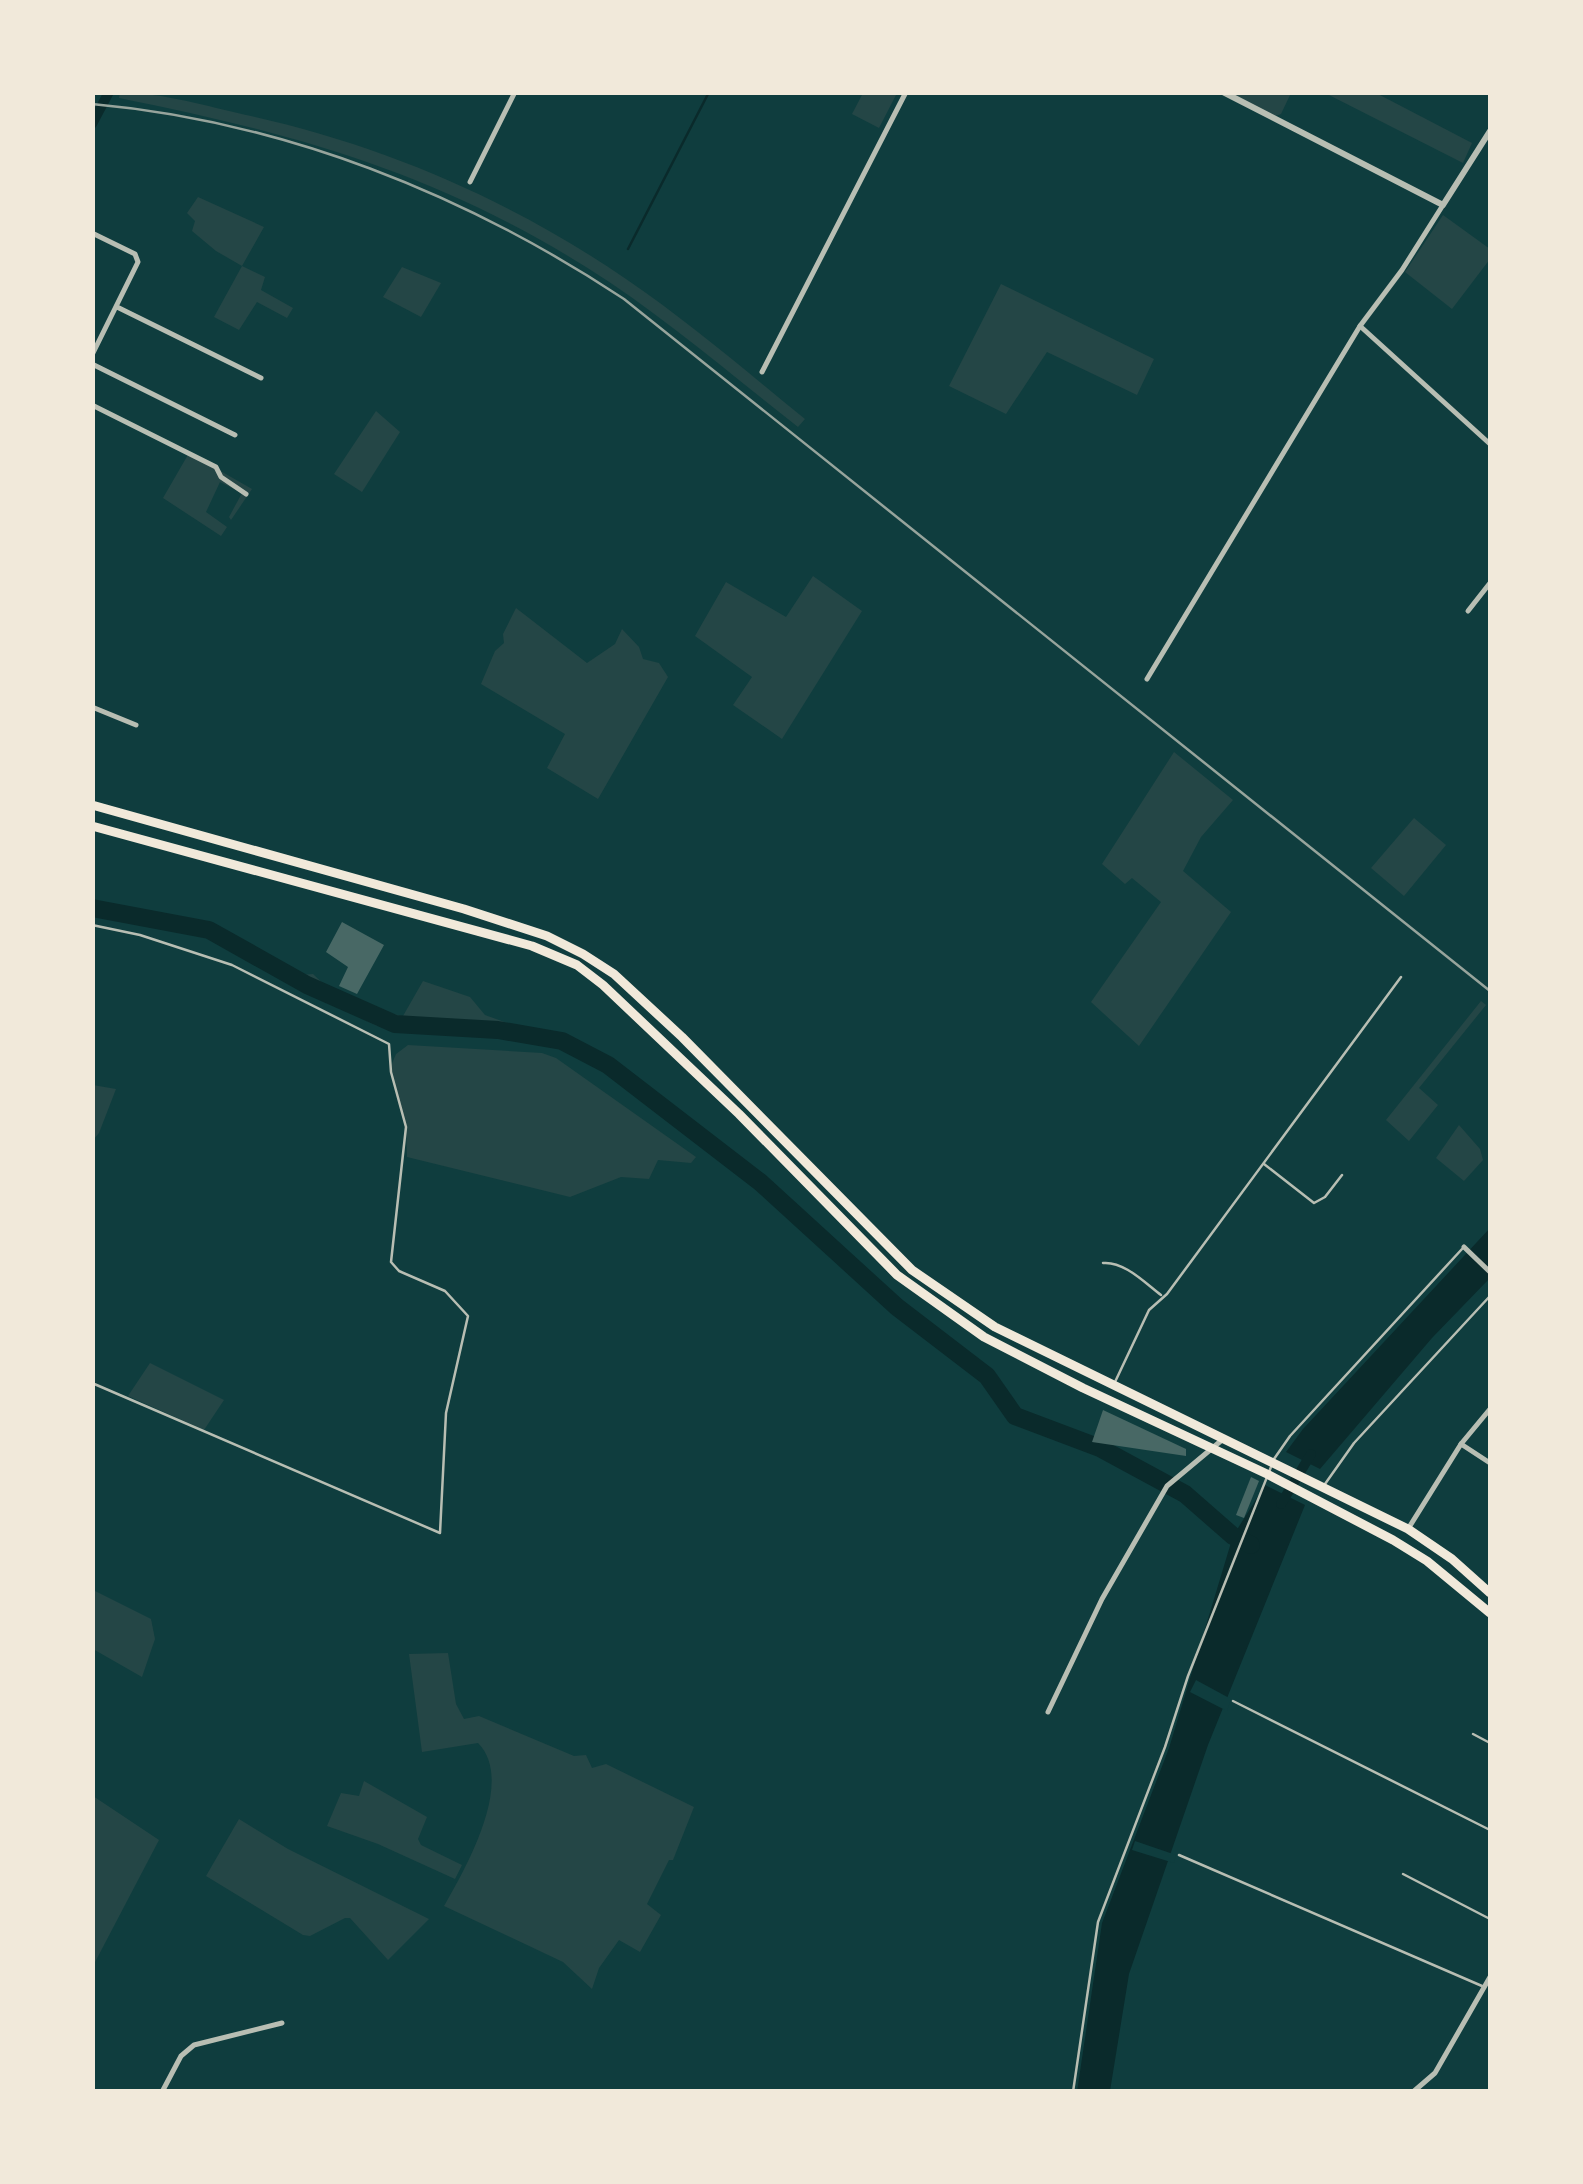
<svg xmlns="http://www.w3.org/2000/svg" width="1583" height="2184" font-family="Helvetica,sans-serif">
  <rect width="100%" height="100%" fill="#0f3d3e"/>
  <g fill="#244646">
    <path d="M120,93C161,92 206,106 246,115C383,145 511,200 626,279C689,322 746,371 805,419L798,427C729,373 661,314 586,267C434,172 293,133 119,98Z"/>
    <path d="M863,93L896,95L879,128L852,114Z"/>
    <path d="M1228,93H1291L1281,114L1275,116Z"/>
    <path d="M1325,93H1376L1472,143L1463,163Z"/>
    <path d="M198,197L264,227L242,266L265,277L261,290L293,308L287,318L257,302L239,330L214,317L242,266L216,251L192,231L195,221L187,213Z"/>
    <path d="M1443,215L1490,249V259L1452,309L1405,272Z"/>
    <path d="M402,267L441,283L421,317L383,297Z"/>
    <path d="M1001,284L1154,359L1137,395L1047,352L1006,414L949,386Z"/>
    <path d="M376,411L400,432L362,492L334,474Z"/>
    <path d="M189,453L252,489L231,520L229,517L242,493L220,482L206,512L227,527L221,536L163,498Z"/>
    <path d="M813,576L862,611L782,739L733,705L752,677L695,636L726,582L786,617Z"/>
    <path d="M516,608L587,663L615,644L622,629L639,647L643,659L659,663L668,677L598,799L547,768L565,734L481,684L495,651L504,643L503,634Z"/>
    <path d="M1174,752L1233,800L1201,837L1183,871L1231,912L1139,1046L1091,1002L1161,902L1132,878L1125,884L1102,864Z"/>
    <path d="M1414,818L1446,845L1404,896L1371,868Z"/>
    <path d="M313,974C336,998 370,1010 403,1016L423,981L470,997L485,1015L524,1029L544,1030L561,1048L477,1034L377,1026L310,993L289,976Z"/>
    <path d="M1481,1001L1486,1005L1419,1088L1438,1105L1409,1141L1386,1120Z"/>
    <path d="M408,1045L542,1053L556,1058L696,1157L691,1163L658,1160L649,1179L621,1177L570,1197L407,1157L406,1126L391,1066L396,1054Z"/>
    <path d="M93,1085L116,1089L99,1133L93,1140Z"/>
    <path d="M1459,1125L1480,1149L1483,1160L1464,1181L1436,1158Z"/>
    <path d="M150,1363L224,1400L204,1430L128,1396Z"/>
    <path d="M93,1590L151,1619L155,1639L142,1677L93,1649Z"/>
    <path d="M448,1653L456,1704L464,1719L479,1716L574,1756L586,1755L592,1768L606,1764L694,1807L673,1860H669L647,1904L661,1915L640,1952L619,1940L599,1968L592,1989L563,1962L444,1906C465,1869 516,1781 478,1743L422,1752L409,1654Z"/>
    <path d="M364,1781L427,1817L418,1839L421,1845L462,1865L455,1879L378,1844L327,1826L341,1793L359,1796Z"/>
    <path d="M93,1796L159,1840L93,1966L92,1965Z"/>
    <path d="M239,1819L288,1849L429,1919L388,1960L350,1918H345L310,1936L303,1935L206,1876Z"/>
  </g>
  <g fill="#0a2a2b">
    <path d="M1490,1228V1278L1432,1338L1320,1469L1286,1452L1303,1429Z"/>
    <path d="M1265,1485L1305,1505L1208,1745L1129,1974L1110,2091L1077,2092L1102,1923L1169,1748L1233,1536Z"/>
  </g>
  <g fill="#0f3d3e">
    <path d="M1196,1680L1231,1699L1227,1711L1190,1692Z"/>
    <path d="M1135,1841L1176,1855L1174,1863L1132,1850Z"/>
  </g>
  <g fill="none" stroke-linecap="round" stroke-linejoin="round">
    <path stroke="#0a2a2b" stroke-width="2.5" d="M628,249L709,92"/>
    <g stroke="#0a2a2b" stroke-width="10">
      <path d="M92,124L109,92"/>
      <path d="M1281,1504L1311,1454"/>
    </g>
    <path stroke="#0a2a2b" stroke-width="18" d="M92,908L209,930L307,985L395,1024L498,1030L562,1041L608,1065L760,1182L897,1307L987,1376L1015,1416L1100,1448L1185,1494L1233,1536L1251,1545"/>
  </g>
  <g fill="#486865">
    <path d="M342,922L384,945L357,994L339,986L348,967L326,952Z"/>
    <path d="M1103,1410L1186,1449V1456L1092,1442Z"/>
    <path d="M1251,1477L1259,1481L1244,1518L1236,1515Z"/>
  </g>
  <g fill="none" stroke-linecap="round" stroke-linejoin="round">
    <g stroke="#b8beb3" stroke-width="2.5">
      <path d="M92,925L140,935L232,965L389,1044L391,1072L406,1127L391,1262L399,1271L445,1291L468,1316L446,1413L440,1533L92,1383"/>
      <path d="M1264,1164L1314,1203L1325,1197L1342,1175"/>
      <path d="M1103,1263C1124,1261 1145,1283 1161,1295"/>
      <path d="M1115,1382L1149,1310L1167,1294L1401,977"/>
      <path d="M1274,1459L1290,1436L1462,1249"/>
      <path d="M1325,1484L1354,1443L1490,1296"/>
      <path d="M1233,1701L1490,1830"/>
      <path d="M1473,1734L1490,1743"/>
      <path d="M1179,1855L1482,1986"/>
      <path d="M1403,1874L1490,1919"/>
      <path d="M1073,2092L1098,1922L1165,1747L1188,1676L1271,1467"/>
    </g>
    <g stroke="#b8beb3" stroke-width="5">
      <path d="M470,182L515,92"/>
      <path d="M92,233L135,254L138,262L92,355"/>
      <path d="M117,307L261,378"/>
      <path d="M1360,326L1490,444"/>
      <path d="M92,364L235,435"/>
      <path d="M762,372L906,92"/>
      <path d="M92,405L216,467L221,477L246,494"/>
      <path d="M1468,611L1490,583"/>
      <path d="M1147,679L1360,326L1402,270L1443,205"/>
      <path d="M92,707L136,725"/>
      <path d="M1464,1247L1490,1272"/>
      <path d="M1461,1444L1490,1463"/>
      <path d="M1408,1529L1461,1444L1490,1409"/>
      <path d="M1048,1712L1102,1599L1167,1486L1222,1440"/>
      <path d="M162,2092L181,2056L194,2045L282,2023"/>
      <path d="M1413,2092L1435,2073L1490,1977"/>
    </g>
    <path stroke="#b8beb3" stroke-width="6" d="M1223,92L1443,205L1490,131"/>
    <g stroke="#f1e9da" stroke-width="9">
      <path d="M92,805L464,909L547,936L583,954L614,974L682,1037L912,1270L995,1327L1408,1529L1452,1559L1490,1593"/>
      <path d="M92,826L532,946L577,965L603,985L739,1114L897,1275L984,1337L1083,1388L1267,1474L1393,1540L1427,1561L1490,1613"/>
    </g>
    <path stroke="#97a49c" stroke-width="2.5" d="M92,104C283,121 465,194 624,299L1490,991"/>
  </g>
  <rect width="1583" height="2184" fill="none" stroke="#f1e9da" stroke-width="190"/>
</svg>
